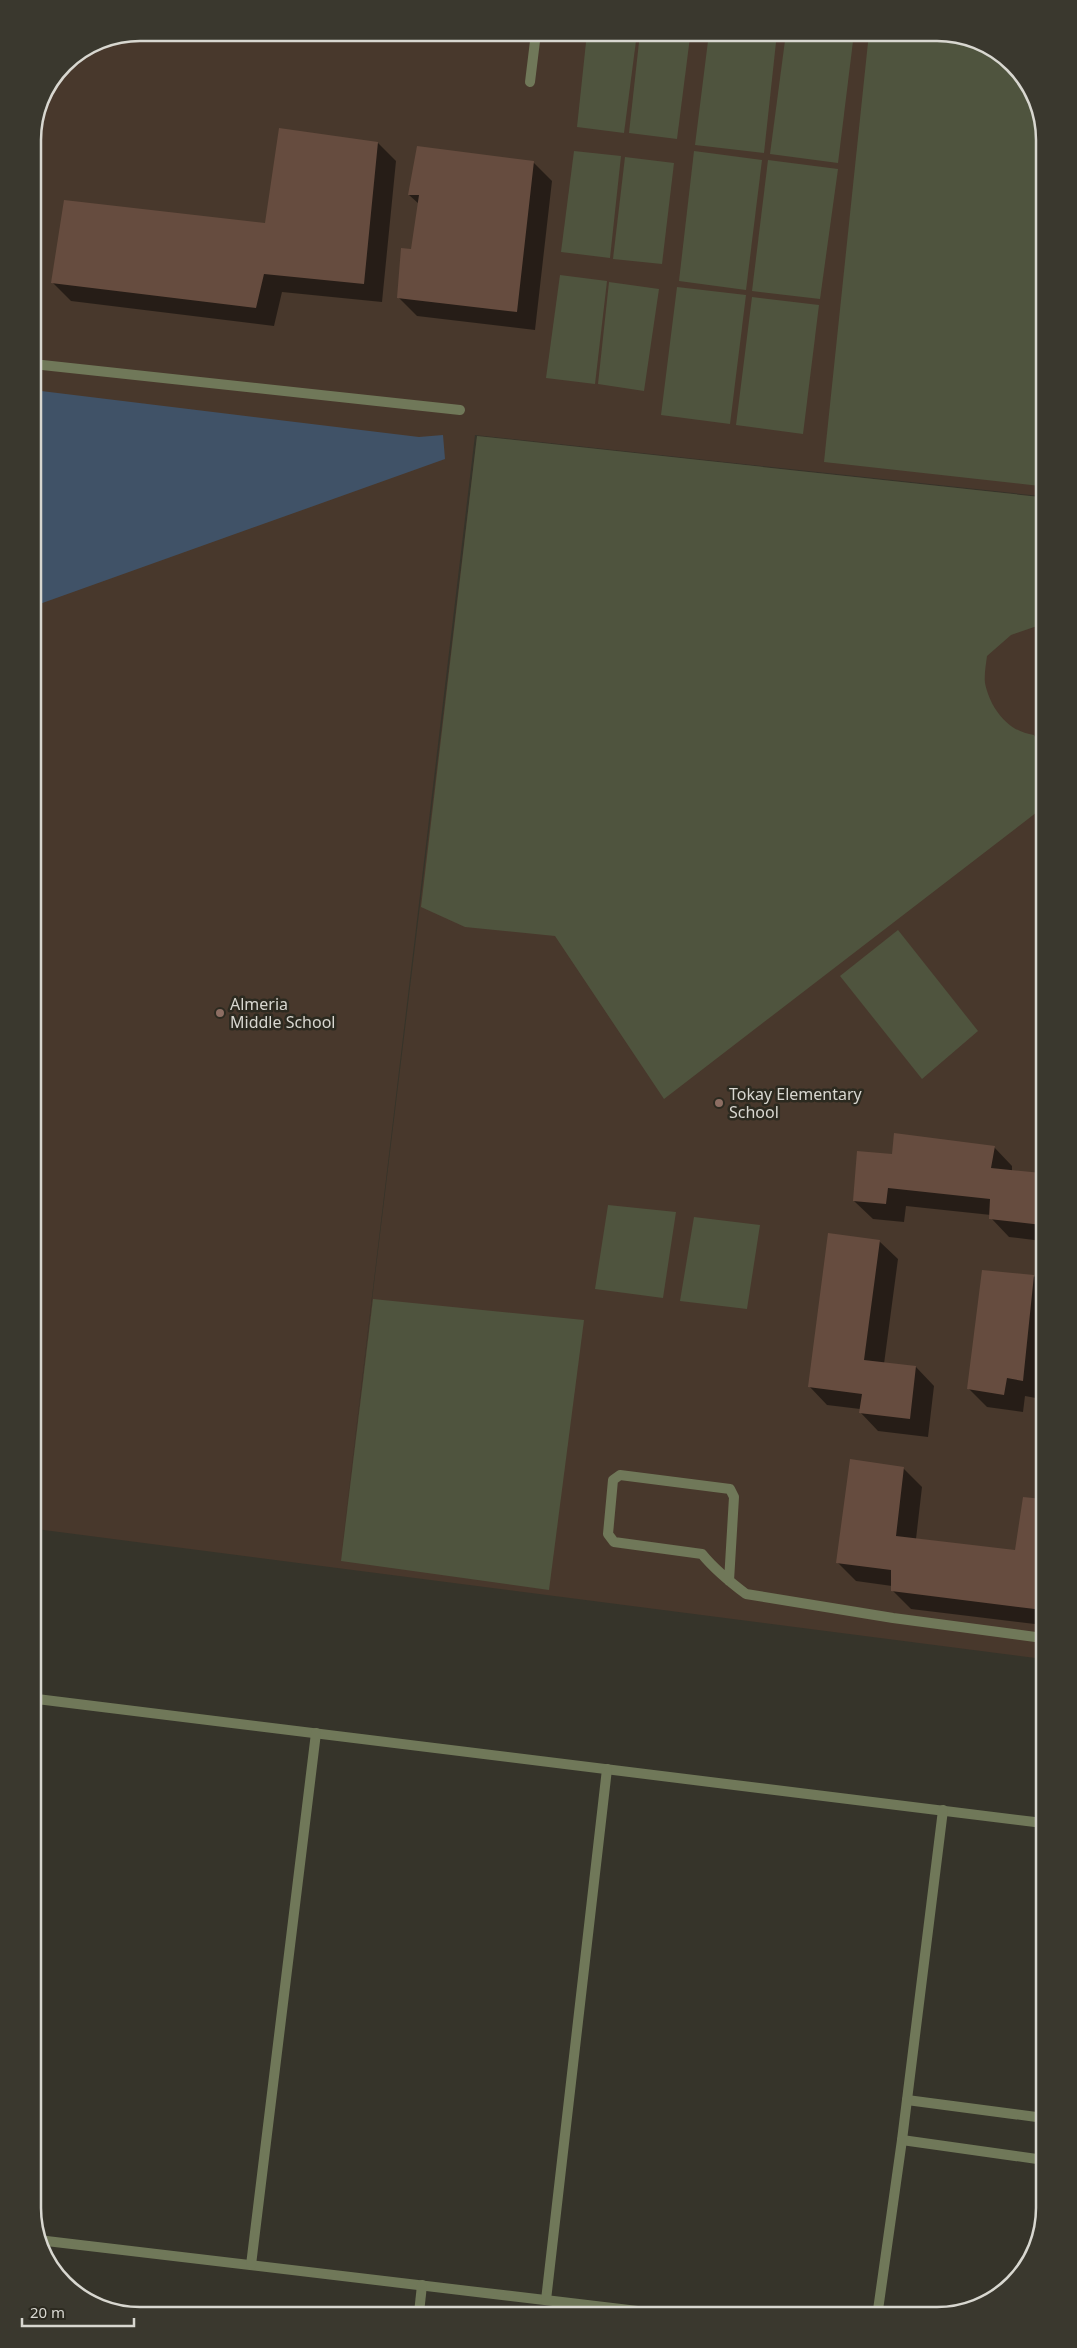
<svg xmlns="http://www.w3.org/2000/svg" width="1077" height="2348" font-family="'Noto Sans',sans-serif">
  <rect width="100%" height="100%" fill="#36342a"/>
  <path fill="#48382c" d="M141,33H944L1002,55L1039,106L1040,496L475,435L340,1564L477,436L1040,497L1043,1659L36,1529L33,134L41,99L64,64L100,41Z"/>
  <g fill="#4f543e">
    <path d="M587,33H637L624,133L577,127Z"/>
    <path d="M640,33L690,37L677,139L629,133Z"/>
    <path d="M709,33H777L764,153L695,145Z"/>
    <path d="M786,33H854L838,163L770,154Z"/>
    <path d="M869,33H944L1002,55L1039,106L1040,486L824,462Z"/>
    <path d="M574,151L621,156L610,258L561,252Z"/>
    <path d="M694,151L762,160L746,290L679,281Z"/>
    <path d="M625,157L674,163L662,264L613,259Z"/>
    <path d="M768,160L838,169L820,299L752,291Z"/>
    <path d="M560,275L607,281L595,384L546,378Z"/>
    <path d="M609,282L659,289L644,391L598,384Z"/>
    <path d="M677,287L746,295L730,424L661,415Z"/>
    <path d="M752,297L819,305L803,434L736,425Z"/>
    <path d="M477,436L1040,497V625L1011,635L987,656C986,664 984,675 985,683C990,708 1008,732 1034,735L1040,746L1041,809L664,1099L555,936L465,927L421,907Z"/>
    <path d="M898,930L978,1031L922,1079L840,976Z"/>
    <path d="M608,1205L676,1212L663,1298L595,1289Z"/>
    <path d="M694,1217L760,1225L747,1309L680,1301Z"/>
    <path d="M373,1299L584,1320L549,1590L341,1561Z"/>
  </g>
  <path fill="#405267" d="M33,390L419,437L443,435L445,459L34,606Z"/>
  <g fill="#0007">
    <path d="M378,143L396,161L382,302L282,292L274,326L71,301L53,283L266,224Z"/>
    <path d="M534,163L552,181L535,330L417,316L398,297L412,250L419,204L409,195Z"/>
    <path d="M994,1147L1012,1166V1171L1042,1175V1241L1009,1237L991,1218V1215L906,1206L904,1222L873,1219L854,1201L893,1156Z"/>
    <path d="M879,1241L898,1259L884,1364L916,1367L934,1386L928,1437L878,1431L860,1412V1409L827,1405L809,1386Z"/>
    <path d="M1034,1276L1042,1285L1041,1399L1025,1396L1023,1412L987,1407L968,1388Z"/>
    <path d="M903,1468L922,1487L916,1539L1016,1551L1043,1501V1625L911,1609L892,1590V1586L856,1581L838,1563Z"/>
  </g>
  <g fill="#664c3f">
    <path d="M279,128L378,142L364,284L264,274L256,308L51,283L64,200L265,223Z"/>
    <path d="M417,146L534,161L517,312L397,298L401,248L411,249L419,195H408Z"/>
    <path d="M894,1133L995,1146L991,1168L1042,1173V1225L989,1219L990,1199L888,1188L886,1204L853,1201L857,1151L892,1154Z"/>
    <path d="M828,1233L880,1240L864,1360L916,1366L910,1419L859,1413L862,1394L808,1387Z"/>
    <path d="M982,1270L1034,1275L1023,1381L1007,1378L1004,1395L967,1389Z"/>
    <path d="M850,1459L904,1467L896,1536L1015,1550L1023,1497L1043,1499V1610L891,1591V1570L836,1563Z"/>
  </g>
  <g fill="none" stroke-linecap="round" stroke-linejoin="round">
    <g stroke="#707859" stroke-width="10">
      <path d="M530,82L536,33"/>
      <path d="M33,364L460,410"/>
      <path d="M729,1581L734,1497L730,1489L620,1475L613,1480L608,1534L614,1542L702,1554C715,1570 730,1582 746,1594L893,1618L1043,1638"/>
      <path d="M37,1699L1043,1823"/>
      <path d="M907,2100L1044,2118"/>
      <path d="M902,2140L1044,2160"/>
      <path d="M38,2240L646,2312"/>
      <path d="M251,2265L316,1733"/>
      <path d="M546,2300L607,1769"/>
      <path d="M878,2310L902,2140L943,1810"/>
      <path d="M419,2313L422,2285"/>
    </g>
  </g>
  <g fill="#8d6e63" stroke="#2c2a20" stroke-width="2">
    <circle cx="220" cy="1013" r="5"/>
    <circle cx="719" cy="1103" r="5"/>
  </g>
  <g text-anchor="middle" stroke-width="5" stroke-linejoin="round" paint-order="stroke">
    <g font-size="16" fill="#d8d7d0" stroke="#2c2a20" text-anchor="start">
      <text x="230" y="1010">Almeria<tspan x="230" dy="18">Middle School</tspan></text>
      <text x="729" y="1100">Tokay Elementary<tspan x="729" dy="18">School</tspan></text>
    </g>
  </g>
  <path d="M0 0H1077V2348H0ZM140 41H937A99 99 0 0 1 1036 140V2208A99 99 0 0 1 937 2307H140A99 99 0 0 1 41 2208V140A99 99 0 0 1 140 41Z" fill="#3a382e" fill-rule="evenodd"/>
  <path fill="none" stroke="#d8d7d0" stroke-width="2.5" d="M140 41H937A99 99 0 0 1 1036 140V2208A99 99 0 0 1 937 2307H140A99 99 0 0 1 41 2208V140A99 99 0 0 1 140 41Z"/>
  <path d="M22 2318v8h112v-8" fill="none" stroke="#d8d7d0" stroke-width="2.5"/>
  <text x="30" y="2318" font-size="15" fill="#d8d7d0" stroke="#2c2a20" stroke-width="4" paint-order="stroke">20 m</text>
</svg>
